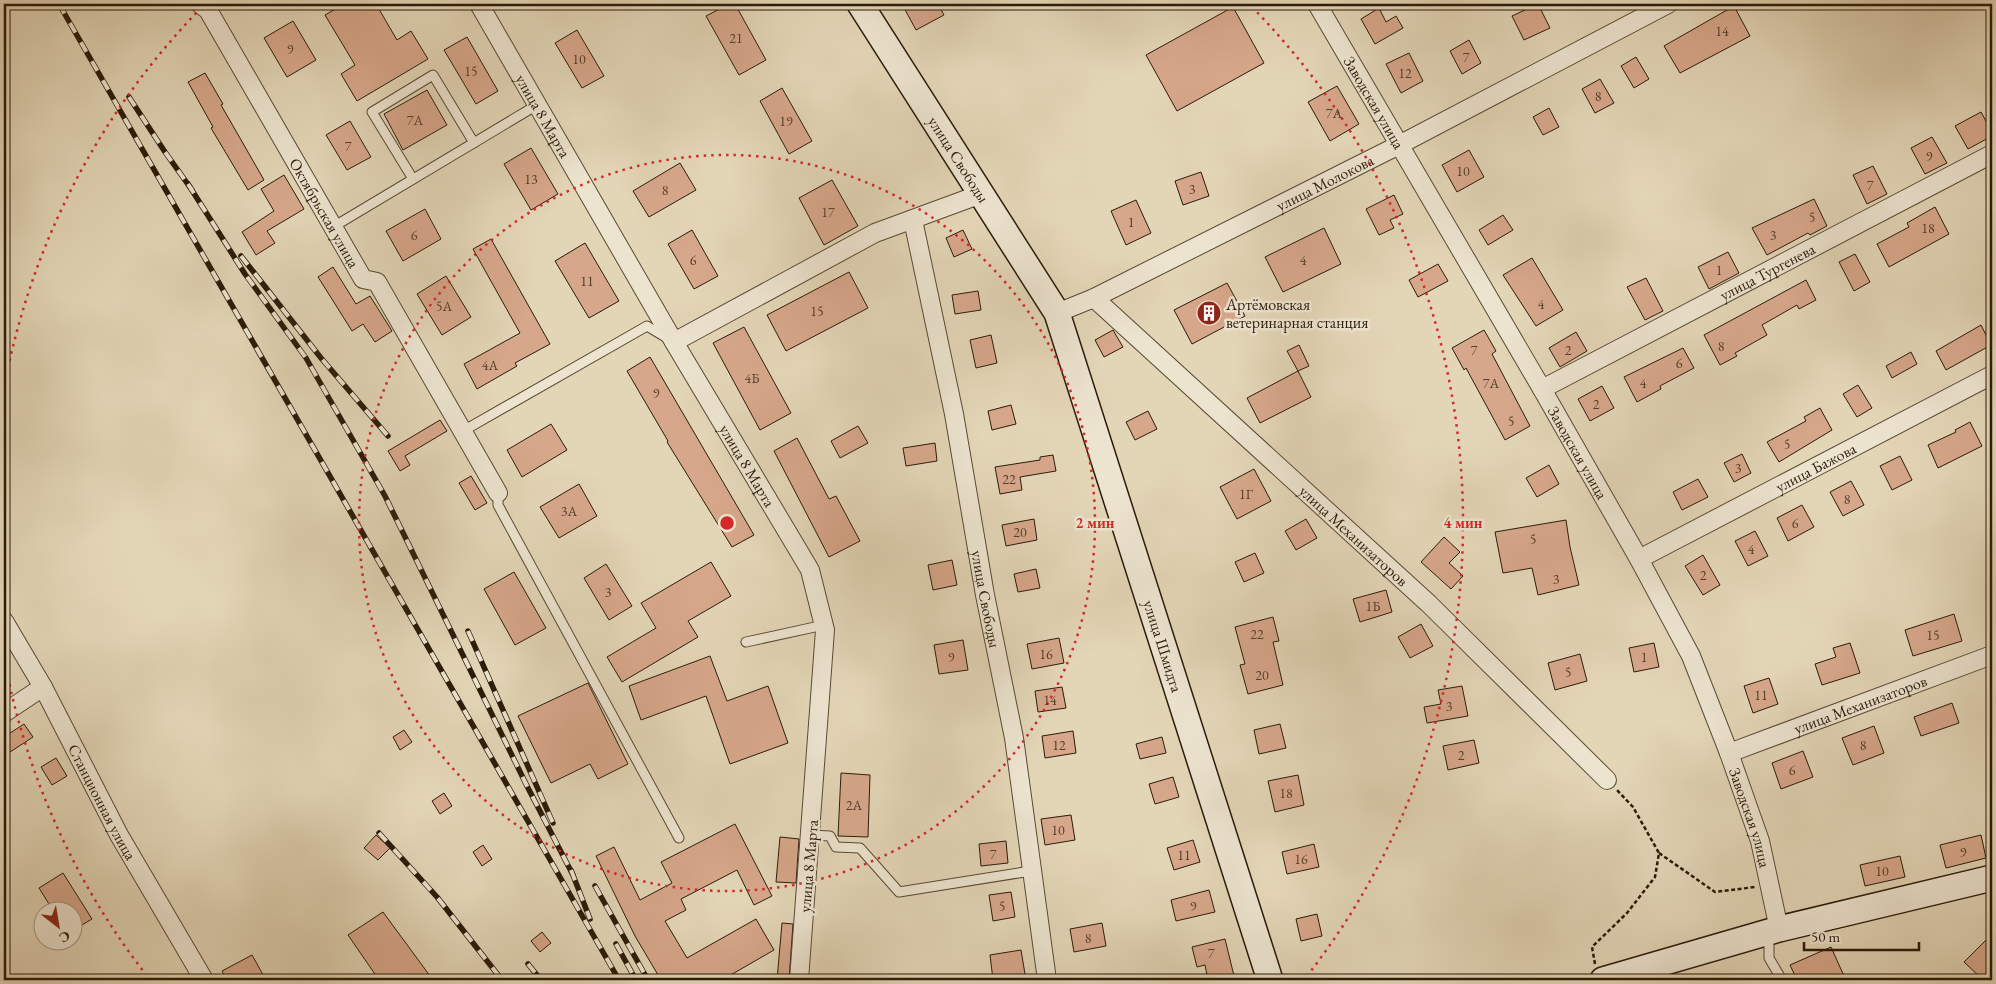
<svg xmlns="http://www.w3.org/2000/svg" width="1996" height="984" font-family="'EB Garamond',serif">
  <rect width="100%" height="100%" fill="#e3d6b7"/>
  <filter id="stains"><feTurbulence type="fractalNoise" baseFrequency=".004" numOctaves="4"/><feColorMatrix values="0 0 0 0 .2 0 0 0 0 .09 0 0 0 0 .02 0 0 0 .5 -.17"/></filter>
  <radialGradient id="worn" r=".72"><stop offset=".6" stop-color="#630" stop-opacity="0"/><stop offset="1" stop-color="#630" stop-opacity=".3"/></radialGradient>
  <g fill="#d7a78b" stroke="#2a1b09">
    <path d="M344,4H376L397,40L411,31L428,59L357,101L341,74L355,65L325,15Z"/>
    <path d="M729,4H735L766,60L739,75L706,16Z"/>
    <path d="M902,4H938L944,15L916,30Z"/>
    <path d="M1538,4L1550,28L1524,40L1512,16Z"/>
    <path d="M1734,6L1750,36L1680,73L1664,46Z"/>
    <path d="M1233,7L1264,63L1177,111L1146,55Z"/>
    <path d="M1379,8L1386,22L1396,16L1403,28L1375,44L1361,19Z"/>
    <path d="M293,21L316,60L287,77L264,38Z"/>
    <path d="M577,30L604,76L582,88L555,43Z"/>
    <path d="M467,37L498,91L476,104L444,50Z"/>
    <path d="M1469,40L1481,63L1462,74L1450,51Z"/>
    <path d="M1409,53L1423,81L1401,93L1386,64Z"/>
    <path d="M1636,57L1649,79L1634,88L1621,66Z"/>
    <path d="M205,73L223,104L221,105L264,180L248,190L211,128L213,127L188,82Z"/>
    <path d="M1600,79L1614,103L1595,113L1582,89Z"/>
    <path d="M1337,86L1359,124L1330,141L1308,102Z"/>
    <path d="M782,88L812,141L789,154L760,101Z"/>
    <path d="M427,90L447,125L403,150L384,114Z"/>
    <path d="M1549,108L1559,127L1543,135L1533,117Z"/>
    <path d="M1981,112L1992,132V136L1968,149L1955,126Z"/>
    <path d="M350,121L371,157L347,170L326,135Z"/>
    <path d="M1932,137L1947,163L1925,174L1911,148Z"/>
    <path d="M531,148L558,194L531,210L504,164Z"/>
    <path d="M1469,150L1484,177L1457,192L1442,165Z"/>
    <path d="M680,163L696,190L649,217L633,191Z"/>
    <path d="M1873,166L1887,194L1867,204L1853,175Z"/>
    <path d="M1201,172L1209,196L1183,205L1175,181Z"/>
    <path d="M284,175L304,209L267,231L275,243L256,255L242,232L274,211L261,189Z"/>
    <path d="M832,180L858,226L824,245L799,198Z"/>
    <path d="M1394,195L1403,214L1390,220L1394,228L1379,235L1366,209Z"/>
    <path d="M1814,199L1827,226L1810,235L1808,233L1767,255L1752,228Z"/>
    <path d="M1136,200L1151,233L1126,245L1111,211Z"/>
    <path d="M1935,207L1949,234L1889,267L1877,244L1909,227L1907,223Z"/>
    <path d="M425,209L441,239L403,261L386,231Z"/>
    <path d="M1503,215L1513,230L1488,245L1479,230Z"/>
    <path d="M1324,228L1341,264L1283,292L1265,257Z"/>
    <path d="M692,230L718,276L694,289L668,244Z"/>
    <path d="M963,230L972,249L954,257L946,238Z"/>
    <path d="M491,239L550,344L515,363L517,366L477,389L464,364L520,333L473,249Z"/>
    <path d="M585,243L619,301L589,318L555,261Z"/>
    <path d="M1728,252L1739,273L1709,289L1698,267Z"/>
    <path d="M1855,254L1870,282L1854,291L1839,262Z"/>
    <path d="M1532,258L1563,310L1536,326L1503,275Z"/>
    <path d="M1438,264L1448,281L1418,297L1409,280Z"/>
    <path d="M333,267L356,304L370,296L392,331L375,342L363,324L352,331L318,277Z"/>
    <path d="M849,272L868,308L786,351L767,315Z"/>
    <path d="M446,276L471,317L442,335L417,294Z"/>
    <path d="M1646,278L1663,311L1645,320L1627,287Z"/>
    <path d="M1806,280L1816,300L1799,309L1797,305L1762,325L1767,335L1735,353L1737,356L1720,365L1704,335Z"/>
    <path d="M1227,283L1245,316L1192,344L1174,310Z"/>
    <path d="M978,291L981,310L955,314L952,295Z"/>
    <path d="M1981,325L1991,345L1946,370L1936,351Z"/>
    <path d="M744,327L791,413L760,430L713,343Z"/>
    <path d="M1113,330L1123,347L1104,357L1095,340Z"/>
    <path d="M1484,330L1496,351L1492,354L1530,426L1505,440L1466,368L1464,370L1452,348Z"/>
    <path d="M1576,332L1587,351L1560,367L1549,348Z"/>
    <path d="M991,335L997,363L976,368L970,340Z"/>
    <path d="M1299,345L1309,366L1298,371L1287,351Z"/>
    <path d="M1683,348L1694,368L1660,386L1661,389L1637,402L1624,377Z"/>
    <path d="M1911,352L1917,364L1892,378L1886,366Z"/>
    <path d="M650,357L754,535L732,547L667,442L668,441L627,371Z"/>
    <path d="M1298,371L1311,397L1260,423L1247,398Z"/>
    <path d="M1858,385L1872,408L1857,417L1843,394Z"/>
    <path d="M1602,386L1614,408L1590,421L1578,399Z"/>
    <path d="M1011,405L1016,424L992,430L988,411Z"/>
    <path d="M1820,408L1832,430L1779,462L1767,442L1806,421L1804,417Z"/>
    <path d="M1148,411L1157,429L1135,440L1126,422Z"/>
    <path d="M440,420L447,431L405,456L410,465L400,471L388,451Z"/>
    <path d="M1970,422L1982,446L1938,468L1928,445L1956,432L1955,430Z"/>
    <path d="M551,424L567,450L522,477L507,450Z"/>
    <path d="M858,426L868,443L840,458L831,441Z"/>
    <path d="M797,438L829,499L836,496L860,541L829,557L774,451Z"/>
    <path d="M935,443L937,461L906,466L903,448Z"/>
    <path d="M1742,454L1751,473L1734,482L1724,463Z"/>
    <path d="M1053,455L1056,471L1020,477L1022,490L1000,494L995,467L1040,460V457Z"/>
    <path d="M1900,456L1912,480L1892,490L1880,466Z"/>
    <path d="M1549,465L1559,484L1537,497L1526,478Z"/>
    <path d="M1254,469L1271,501L1237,519L1220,487Z"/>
    <path d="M471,476L487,503L475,510L459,483Z"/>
    <path d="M1698,479L1708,497L1682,510L1673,492Z"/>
    <path d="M1851,481L1864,505L1843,516L1830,492Z"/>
    <path d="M579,484L597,516L559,538L540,507Z"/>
    <path d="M1802,505L1814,527L1788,541L1777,518Z"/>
    <path d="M1034,519L1037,540L1006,546L1002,525Z"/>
    <path d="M1306,519L1317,538L1296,550L1285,531Z"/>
    <path d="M1566,520L1570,547L1579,585L1538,595L1532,568L1503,573L1495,532Z"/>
    <path d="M1755,531L1768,556L1748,566L1735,541Z"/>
    <path d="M1444,537L1460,552L1449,563L1463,576L1451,589L1421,562Z"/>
    <path d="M1255,553L1264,573L1244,582L1235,562Z"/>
    <path d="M1703,555L1720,585L1703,595L1685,566Z"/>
    <path d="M952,560L957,585L933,590L928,565Z"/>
    <path d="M711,562L731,596L688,621L698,637L622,682L607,657L656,628L641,603Z"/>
    <path d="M606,564L632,606L609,620L584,578Z"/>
    <path d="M1036,569L1040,588L1018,592L1014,574Z"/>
    <path d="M514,572L546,628L515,645L484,589Z"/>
    <path d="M1386,590L1392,612L1360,622L1353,599Z"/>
    <path d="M1954,614L1962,641L1913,656L1905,630Z"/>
    <path d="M1273,617L1279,641L1273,642L1283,685L1248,694L1240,665L1245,664L1235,627Z"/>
    <path d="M1421,624L1433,646L1410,658L1398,637Z"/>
    <path d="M1059,638L1064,663L1032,669L1027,644Z"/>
    <path d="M963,640L968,670L939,674L934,645Z"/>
    <path d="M1654,643L1659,667L1634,672L1629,648Z"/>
    <path d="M1850,643L1860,673L1822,685L1815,664L1836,657L1833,648Z"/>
    <path d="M1580,654L1587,681L1555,690L1548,663Z"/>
    <path d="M710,656L727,701L768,686L788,743L730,764L706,696L641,720L629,686Z"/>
    <path d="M1769,678L1778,704L1753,713L1744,686Z"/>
    <path d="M588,683L628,764L598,779L590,764L551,783L518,716Z"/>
    <path d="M1462,686L1468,716L1427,723L1424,707L1441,704L1438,690Z"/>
    <path d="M1062,687L1066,708L1038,712L1035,691Z"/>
    <path d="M1952,703L1959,723L1921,736L1914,717Z"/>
    <path d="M24,724L33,737L4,756V737Z"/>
    <path d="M1280,724L1286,748L1259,754L1254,730Z"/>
    <path d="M1874,726L1884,753L1853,765L1842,738Z"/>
    <path d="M404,730L412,742L400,750L393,737Z"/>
    <path d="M1073,731L1076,753L1045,758L1042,736Z"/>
    <path d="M1162,737L1166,753L1140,759L1136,744Z"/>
    <path d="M1474,740L1479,763L1448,770L1443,746Z"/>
    <path d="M1803,751L1813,777L1781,789L1772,763Z"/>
    <path d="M56,758L67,776L52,785L41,767Z"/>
    <path d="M841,773L870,775L868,837L838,836Z"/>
    <path d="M1298,775L1304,805L1275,812L1268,781Z"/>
    <path d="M1173,777L1179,797L1155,804L1149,784Z"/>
    <path d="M444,793L452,806L440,814L432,801Z"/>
    <path d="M1071,815L1075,840L1045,845L1041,819Z"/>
    <path d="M735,824L772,896L754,905L737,870L681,899L686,910L665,921L687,958L756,919L774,950L722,980H661L635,936L596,856L614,847L640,900L672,883L661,862Z"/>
    <path d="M376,835L390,848L378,860L364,848Z"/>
    <path d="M1981,835L1986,858L1946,868L1940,845Z"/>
    <path d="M780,837L799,839L796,883L776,882Z"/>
    <path d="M1193,840L1200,862L1174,870L1167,848Z"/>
    <path d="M1006,841L1008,863L981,866L979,844Z"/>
    <path d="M1314,844L1319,867L1287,874L1282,852Z"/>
    <path d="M483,845L492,859L482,866L473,852Z"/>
    <path d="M1900,856L1905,877L1865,886L1860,865Z"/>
    <path d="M63,873L92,919L72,931V912H54L39,888Z"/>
    <path d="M1209,890L1215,912L1176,921L1171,900Z"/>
    <path d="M1011,892L1015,917L993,921L989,895Z"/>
    <path d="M383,912L433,980H379L348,935Z"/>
    <path d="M1317,914L1322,936L1301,941L1296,919Z"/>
    <path d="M782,923L793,924L789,980H777Z"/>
    <path d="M1102,923L1106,946L1074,952L1070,929Z"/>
    <path d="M542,932L551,943L540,952L531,941Z"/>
    <path d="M1992,934V977L1989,980H1983L1964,962Z"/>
    <path d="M1225,939L1235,980H1208L1205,965L1197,967L1192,947Z"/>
    <path d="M1831,947L1844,976L1834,980H1797L1790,965Z"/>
    <path d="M1021,950L1026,980H993L990,955Z"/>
    <path d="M252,955L266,980H227L222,971Z"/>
  </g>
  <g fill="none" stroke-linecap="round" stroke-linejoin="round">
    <defs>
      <g id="lane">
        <path d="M413,179L372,112L433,75L474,143"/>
        <path d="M333,227L537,105"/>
        <path d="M463,431L647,326L667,338"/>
        <path d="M498,493V505L679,838"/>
        <path d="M746,642L824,625"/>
        <path d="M810,835L830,836L836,847L860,848L899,892L1031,871"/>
        <path d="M1769,934V958L1782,980"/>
      </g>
      <g id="street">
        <path id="s1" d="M200,4L208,10L363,279L377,282L498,493"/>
        <path id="s2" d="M479,4L674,342L810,570L825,630L799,980"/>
        <path id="s3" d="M1317,4L1542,389L1639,559L1691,656L1729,753L1760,841L1779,929"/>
        <path id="s4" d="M913,220L954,414L985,595L1014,738L1047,980"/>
        <path id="s5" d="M1094,298L1429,604L1607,780"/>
        <path id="s6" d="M1057,313L1094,298L1399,145L1668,4"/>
        <path d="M674,342L875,233L981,194"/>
        <path id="s7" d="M1542,389L1992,154"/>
        <path id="s8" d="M1639,559L1992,375"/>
        <path id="s9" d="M4,621L43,687L119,835L204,980"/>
        <path d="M4,713L43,687"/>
        <path id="s10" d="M1729,753L1992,655"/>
      </g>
      <g id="secondary">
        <path id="s11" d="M860,4L1057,313L1270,980"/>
        <path d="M1603,980L1779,929L1992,878"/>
      </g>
    </defs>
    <use href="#lane" stroke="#584a34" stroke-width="11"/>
    <use href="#street" stroke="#584a34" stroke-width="20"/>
    <use href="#secondary" stroke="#2a1b09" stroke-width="28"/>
    <g stroke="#2a1b09" stroke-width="2.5" stroke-dasharray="4 2.5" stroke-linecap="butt">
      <path d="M1659,853L1715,892L1755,887"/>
      <path d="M1595,964L1592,947L1627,913L1655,877L1659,853L1633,807L1617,790"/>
    </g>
    <use href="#lane" stroke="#ede4d0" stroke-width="9"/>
    <use href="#street" stroke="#ede4d0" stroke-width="18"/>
    <use href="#secondary" stroke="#ede4d0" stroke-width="25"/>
    <defs>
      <g id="rail">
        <path d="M59,4L619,980"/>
        <path d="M129,97L165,152L192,190"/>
        <path d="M188,184L245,274L306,358L385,496L527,786L573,875"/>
        <path d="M241,256L321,358L388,436"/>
        <path d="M468,631L553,823"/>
        <path d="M379,833L437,897L502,980"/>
        <path d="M571,870L590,919"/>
        <path d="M595,886L648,980"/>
        <path d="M616,944L636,980"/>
        <path d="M528,964L541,980"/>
      </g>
    </defs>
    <use href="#rail" stroke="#2a1b09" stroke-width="5.5"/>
    <use href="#rail" stroke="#ede4d0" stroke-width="4" stroke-dasharray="11" stroke-linecap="butt"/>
  </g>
  <g fill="none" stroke="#d62828" stroke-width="2.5" stroke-dasharray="2.5 5">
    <circle cx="727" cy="523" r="368"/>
    <path d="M147 976A736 736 0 0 1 5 663M5 383A736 736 0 0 1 202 7M1252 7A736 736 0 0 1 1307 976"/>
  </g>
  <defs>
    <symbol id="building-disc" viewBox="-11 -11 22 22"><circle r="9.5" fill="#8f2418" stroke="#ede4d0"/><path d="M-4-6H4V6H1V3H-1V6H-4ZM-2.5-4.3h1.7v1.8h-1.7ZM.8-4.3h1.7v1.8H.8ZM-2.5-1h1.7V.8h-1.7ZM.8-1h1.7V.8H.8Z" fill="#fff"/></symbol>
  </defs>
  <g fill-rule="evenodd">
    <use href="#building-disc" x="1195" y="299" width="28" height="28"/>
  </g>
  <g text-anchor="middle" stroke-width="5" stroke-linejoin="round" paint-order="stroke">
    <g font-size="14" fill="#553e2a">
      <text x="1722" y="36">14</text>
      <text x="736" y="43">21</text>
      <text x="290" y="54">9</text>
      <text x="1466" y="62">7</text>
      <text x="579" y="64">10</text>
      <text x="471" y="76">15</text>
      <text x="1405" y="78">12</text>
      <text x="1598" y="101">8</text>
      <text x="1334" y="118">7А</text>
      <text x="415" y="125">7А</text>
      <text x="786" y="126">19</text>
      <text x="348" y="151">7</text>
      <text x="1929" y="161">9</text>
      <text x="1463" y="176">10</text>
      <text x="531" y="184">13</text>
      <text x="1870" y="190">7</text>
      <text x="1192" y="194">3</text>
      <text x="665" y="195">8</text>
      <text x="828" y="217">17</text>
      <text x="1812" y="222">5</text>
      <text x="1131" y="227">1</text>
      <text x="1928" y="233">18</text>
      <text x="414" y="240">6</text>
      <text x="1773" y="240">3</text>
      <text x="693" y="265">6</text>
      <text x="1303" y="265">4</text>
      <text x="1719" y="275">1</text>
      <text x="587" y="286">11</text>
      <text x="1541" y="309">4</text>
      <text x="444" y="311">5А</text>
      <text x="817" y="316">15</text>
      <text x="1721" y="351">8</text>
      <text x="1474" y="355">7</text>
      <text x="1568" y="355">2</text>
      <text x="1679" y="368">6</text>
      <text x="490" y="370">4А</text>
      <text x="752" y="383">4Б</text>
      <text x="1491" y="388">7А</text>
      <text x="1643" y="388">4</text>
      <text x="656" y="398">9</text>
      <text x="1596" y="409">2</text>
      <text x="1511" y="426">5</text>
      <text x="1787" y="449">5</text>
      <text x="1738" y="473">3</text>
      <text x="1009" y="484">22</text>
      <text x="1246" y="499">1Г</text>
      <text x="1847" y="504">8</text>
      <text x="569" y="516">3А</text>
      <text x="1795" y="528">6</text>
      <text x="1020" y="537">20</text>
      <text x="1533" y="544">5</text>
      <text x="1751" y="554">4</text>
      <text x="1703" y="580">2</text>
      <text x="1556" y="584">3</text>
      <text x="608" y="597">3</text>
      <text x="1373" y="611">1Б</text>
      <text x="1257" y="639">22</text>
      <text x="1933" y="640">15</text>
      <text x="1046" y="659">16</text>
      <text x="951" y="662">9</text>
      <text x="1644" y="662">1</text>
      <text x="1568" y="677">5</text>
      <text x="1262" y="680">20</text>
      <text x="1761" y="700">11</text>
      <text x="1050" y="705">14</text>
      <text x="1449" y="711">3</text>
      <text x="1059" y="750">12</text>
      <text x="1863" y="750">8</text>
      <text x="1461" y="760">2</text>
      <text x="1792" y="775">6</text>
      <text x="1286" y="798">18</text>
      <text x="854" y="810">2А</text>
      <text x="1058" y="835">10</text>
      <text x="1963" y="857">9</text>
      <text x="993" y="859">7</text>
      <text x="1184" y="860">11</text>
      <text x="1301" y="864">16</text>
      <text x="1882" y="876">10</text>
      <text x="1002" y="911">5</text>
      <text x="1193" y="911">9</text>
      <text x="1088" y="943">8</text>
      <text x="1211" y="958">7</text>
    </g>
    <g font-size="16" fill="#2a1b09" stroke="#ede4d0">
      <text dy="6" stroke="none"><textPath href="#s3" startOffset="114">Заводская улица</textPath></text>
      <text dy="6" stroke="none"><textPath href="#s2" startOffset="129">улица 8 Марта</textPath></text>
      <text dy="6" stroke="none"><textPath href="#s11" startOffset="184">улица Свободы</textPath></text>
      <text dy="6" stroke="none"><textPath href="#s6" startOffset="298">улица Молокова</textPath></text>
      <text dy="6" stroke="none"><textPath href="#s1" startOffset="244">Октябрьская улица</textPath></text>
      <text dy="6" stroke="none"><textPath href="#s7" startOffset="254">улица Тургенева</textPath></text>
      <text dy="6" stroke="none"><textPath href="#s3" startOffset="519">Заводская улица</textPath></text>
      <text dy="6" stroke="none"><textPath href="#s2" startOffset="534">улица 8 Марта</textPath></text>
      <text dy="6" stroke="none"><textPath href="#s8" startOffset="199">улица Бажова</textPath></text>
      <text dy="6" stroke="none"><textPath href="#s5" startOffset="352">улица Механизаторов</textPath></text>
      <text dy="6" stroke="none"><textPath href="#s4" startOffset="386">улица Свободы</textPath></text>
      <text dy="6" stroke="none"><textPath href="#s11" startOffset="716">улица Шмидта</textPath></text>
      <text dy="6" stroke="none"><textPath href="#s10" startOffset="140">улица Механизаторов</textPath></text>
      <text dy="6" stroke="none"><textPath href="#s9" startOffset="206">Станционная улица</textPath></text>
      <text dy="6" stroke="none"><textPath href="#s3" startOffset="924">Заводская улица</textPath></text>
      <text transform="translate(808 866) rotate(-85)" y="6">улица 8 Марта</text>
    </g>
    <g font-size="16" fill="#2a1b09" stroke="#ede4d0" text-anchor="start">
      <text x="1226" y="310">Артёмовская<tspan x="1226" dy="18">ветеринарная станция</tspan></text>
    </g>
  </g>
  <circle cx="727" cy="523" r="8" fill="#d62828" stroke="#ede4d0" stroke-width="2.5"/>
  <g font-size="15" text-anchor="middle" font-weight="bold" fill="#d62828" stroke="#ede4d0" stroke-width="5" stroke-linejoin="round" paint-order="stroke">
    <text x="1095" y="528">2 мин</text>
    <text x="1463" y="528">4 мин</text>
  </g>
  <rect width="1996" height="984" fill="none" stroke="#e3d6b7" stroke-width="20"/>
  <rect x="5" y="5" width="1986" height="974" fill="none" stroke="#2a1b09" stroke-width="2.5"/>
  <rect x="10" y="10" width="1976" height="964" fill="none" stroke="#2a1b09"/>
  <g transform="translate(58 926) rotate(149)"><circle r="24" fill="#ede4d0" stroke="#9f9480"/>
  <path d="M0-4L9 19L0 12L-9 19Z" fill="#8f2418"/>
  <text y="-8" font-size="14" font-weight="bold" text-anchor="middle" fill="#2a1b09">С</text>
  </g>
  <path d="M1804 942v8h115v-8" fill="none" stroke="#2a1b09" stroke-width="2.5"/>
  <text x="1811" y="942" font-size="15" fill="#2a1b09" stroke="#ede4d0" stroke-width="4" paint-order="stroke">50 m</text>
  <rect width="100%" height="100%" filter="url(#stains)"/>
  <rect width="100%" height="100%" fill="url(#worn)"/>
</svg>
